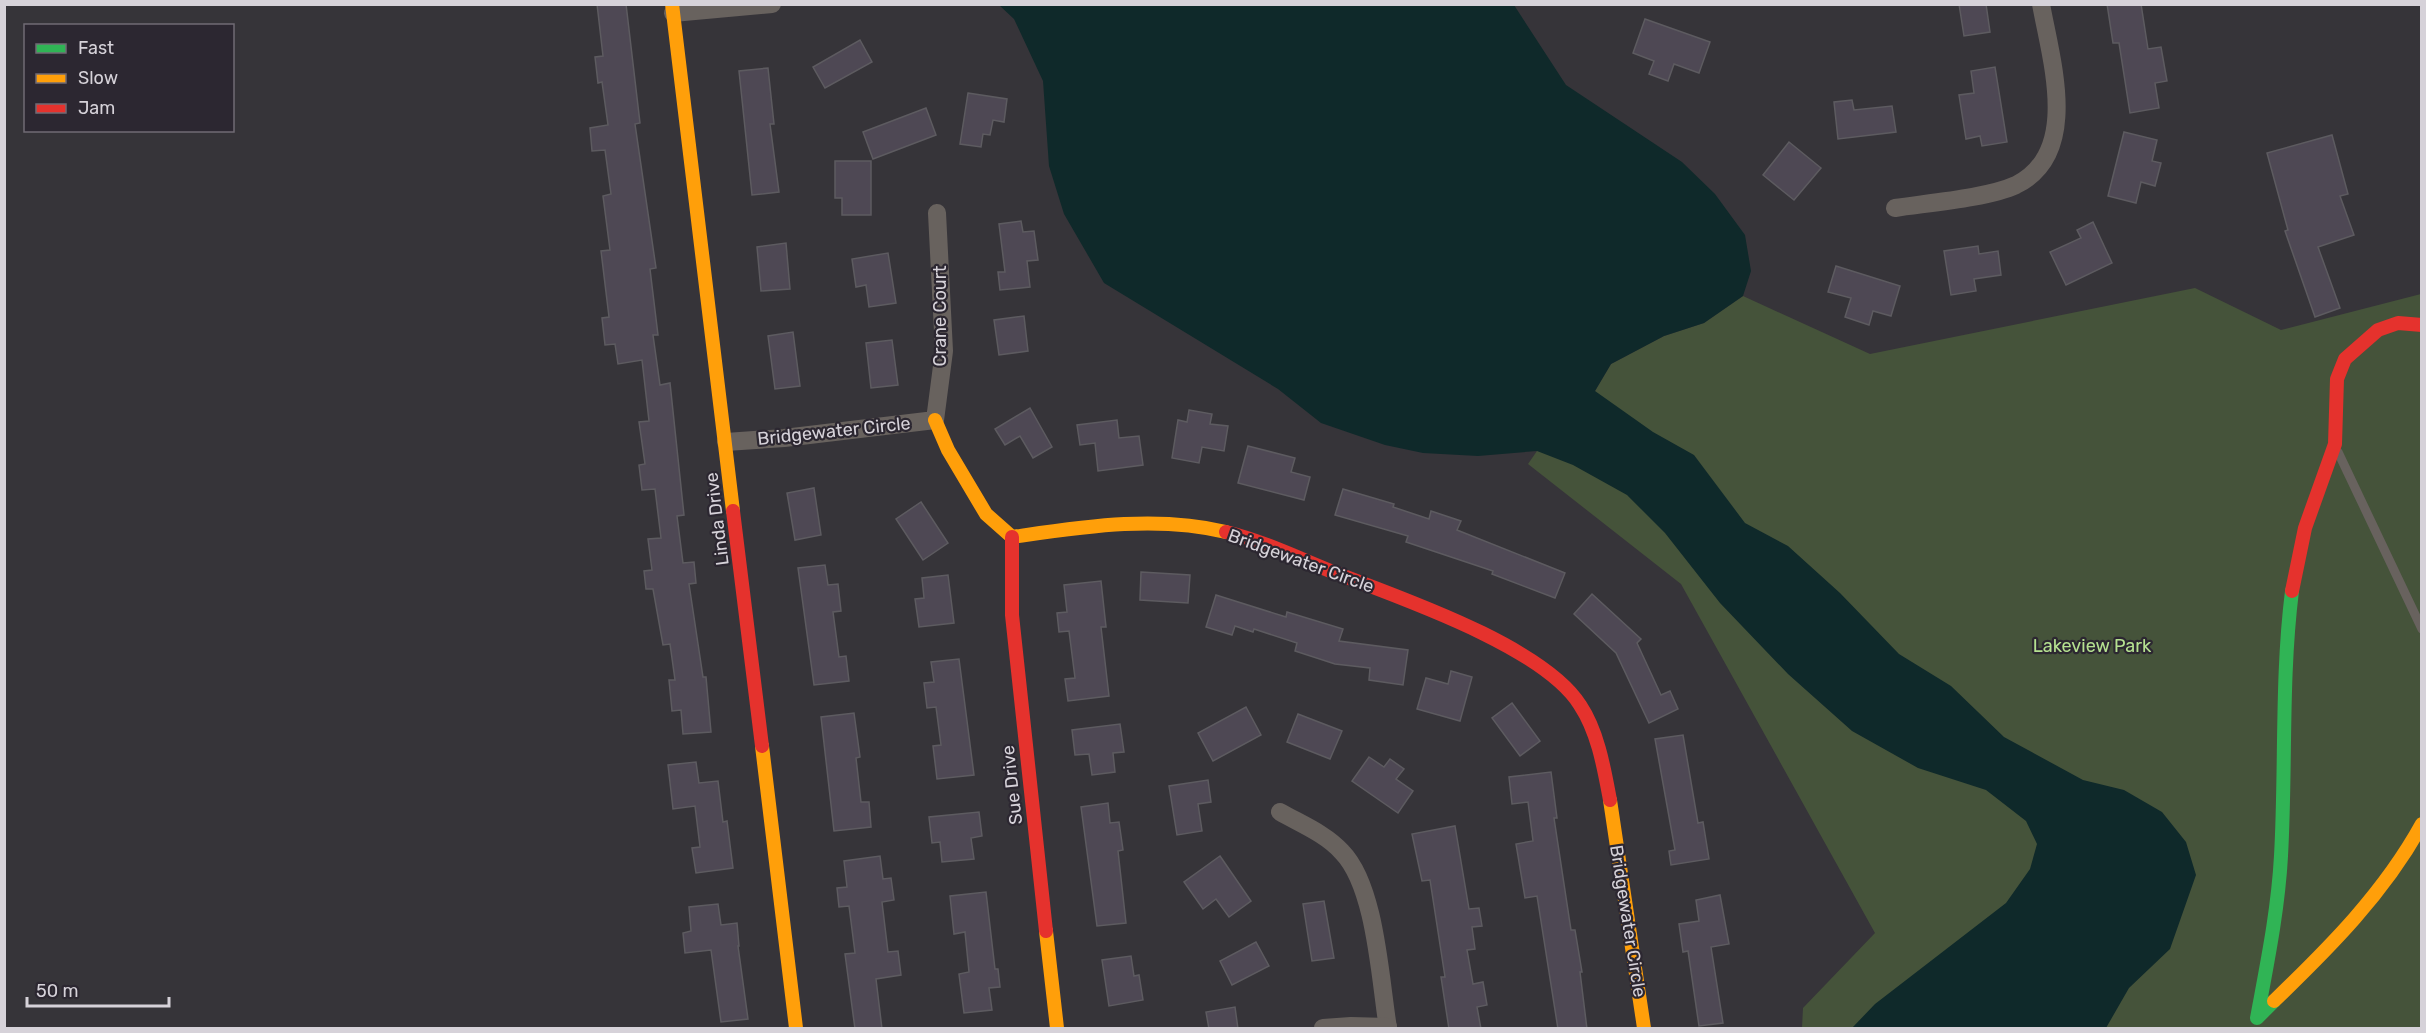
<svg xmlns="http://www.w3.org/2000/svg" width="2426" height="1033" font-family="Rubik,sans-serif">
  <rect width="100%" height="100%" fill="#363439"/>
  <path fill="#45533a" d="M2195,288L2281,330L2421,294V1028H1802L1803,1008L1875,933L1681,584L1528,464L1537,451L1595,391L1611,364L1664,336L1704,323L1743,296L1870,354Z"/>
  <path fill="#0f292a" d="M999,5H1514L1566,85L1682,162L1715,194L1745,235L1751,271L1743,296L1704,323L1664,336L1611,364L1595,391L1653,432L1694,455L1745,523L1788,546L1840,593L1899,654L1951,686L2004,737L2083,780L2124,790L2162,812L2186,842L2196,875L2170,949L2129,988L2106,1028H1852L1875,1004L2006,903L2030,869L2037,844L2026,821L1986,790L1918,768L1852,731L1788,674L1720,603L1665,533L1627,495L1573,465L1537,451L1478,456L1423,453L1385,445L1321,423L1278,389L1104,283L1064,214L1049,166L1043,81L1014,19Z"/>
  <g fill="#4e4854" stroke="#5d5b60" stroke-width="1.5">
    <path d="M597,4H626L640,123L635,124L656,268L650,269L658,335H653L660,385L670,383L684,515L677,516L683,563L694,562L696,583L689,584L703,677H706L711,732L683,734L681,710L672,711L669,680H675L670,644L663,645L653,589H646L644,571L652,570L648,539L661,538L655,489L642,490L639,465L645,464L639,422L649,421L642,360L618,364L615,344L605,345L602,318L609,317L601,251L610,250L603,196L611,194L605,150L592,151L590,128L608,125L602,82L598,83L595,57L603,56Z"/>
    <path d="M1959,4H1986L1990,32L1964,36Z"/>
    <path d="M2107,4H2141L2148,49L2161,47L2167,81L2155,83L2159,108L2130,113L2119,43H2113Z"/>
    <path d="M1645,19L1710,42L1699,73L1674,64L1668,81L1649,74L1654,61L1633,53Z"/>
    <path d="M860,40L872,62L825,88L813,67Z"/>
    <path d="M1995,67L2007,142L1982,146L1980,136L1966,139L1959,95L1974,93L1971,71Z"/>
    <path d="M768,68L774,124H770L779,192L752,195L739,71Z"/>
    <path d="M968,93L1007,99L1004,122L993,120L990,135L983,134L981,147L960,144Z"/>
    <path d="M1852,100L1854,110L1892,106L1896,132L1838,139L1834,102Z"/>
    <path d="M926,108L936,135L873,159L863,132Z"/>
    <path d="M2124,132L2157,140L2152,161L2161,163L2155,186L2141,182L2136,203L2108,196Z"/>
    <path d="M2332,135L2348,194L2340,196L2354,235L2318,247L2340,308L2315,317L2285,231L2288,230L2267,153Z"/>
    <path d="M1789,142L1821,168L1794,200L1763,175Z"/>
    <path d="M835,161H871V215H842V198H835Z"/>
    <path d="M1021,221L1023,232L1034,231L1038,260L1027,261L1030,287L1000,290L998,272H1005L999,224Z"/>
    <path d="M2093,222L2112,263L2066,285L2050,252L2081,238L2077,230Z"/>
    <path d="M786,243L790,289L761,291L757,247Z"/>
    <path d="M1978,246L1979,254L1998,251L2001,275L1974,279L1976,291L1951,295L1944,251Z"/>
    <path d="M888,253L896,303L869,307L866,285L856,287L852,259Z"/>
    <path d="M1836,266L1900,286L1891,316L1873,311L1869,325L1845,317L1851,298L1828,292Z"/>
    <path d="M1024,316L1028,351L999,355L994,320Z"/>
    <path d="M793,332L800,386L775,389L768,336Z"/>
    <path d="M892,340L898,385L871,388L866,343Z"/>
    <path d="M1030,408L1052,447L1033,458L1020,436L1005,445L995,429Z"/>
    <path d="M1189,410L1212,414L1210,424L1228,426L1224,451L1202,447L1199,463L1172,458L1178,420L1187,422Z"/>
    <path d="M1117,420L1119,438L1139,436L1143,465L1098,471L1095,443L1080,445L1077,425Z"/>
    <path d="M1248,446L1295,458L1291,472L1310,477L1304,500L1238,483Z"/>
    <path d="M814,488L821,535L795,540L787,493Z"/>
    <path d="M1343,489L1394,504L1393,507L1429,519L1431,511L1461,521L1457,530L1565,573L1555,598L1492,574L1493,571L1406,542L1408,536L1335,515Z"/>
    <path d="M921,502L948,543L923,560L896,519Z"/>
    <path d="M825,565L828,585L838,584L841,611L833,612L839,657L846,656L849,681L814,685L798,568Z"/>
    <path d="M1141,572L1190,575L1188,603L1140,600Z"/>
    <path d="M948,575L954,623L919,627L915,599L924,598L922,578Z"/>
    <path d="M1101,581L1106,627H1101L1109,696L1068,701L1065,679L1075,678L1069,631L1059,632L1057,613L1067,612L1064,585Z"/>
    <path d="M1592,594L1641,639L1637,643L1661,695L1670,691L1678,709L1649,723L1616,653L1574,614Z"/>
    <path d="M1216,595L1286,617L1287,612L1343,629L1339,641L1408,650L1403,685L1369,680L1370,668L1335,664L1295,651L1297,643L1254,629L1253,632L1235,626L1232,635L1206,627Z"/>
    <path d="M959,659L974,775L937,779L933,746L941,745L936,707L927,708L924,683L934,682L931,662Z"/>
    <path d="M1451,671L1472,677L1460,721L1417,709L1426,678L1448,684Z"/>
    <path d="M1512,703L1540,741L1520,756L1492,718Z"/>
    <path d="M1246,707L1261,735L1213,761L1198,733Z"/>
    <path d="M854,713L860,757L856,758L861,802H869L871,827L834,831L821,717Z"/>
    <path d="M1298,714L1342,731L1330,759L1287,742Z"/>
    <path d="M1120,724L1124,752L1113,753L1115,772L1092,775L1089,754L1075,755L1072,730Z"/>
    <path d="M1683,735L1698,823L1703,822L1709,859L1671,865L1669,851L1675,850L1655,739Z"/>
    <path d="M1369,757L1384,767L1390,759L1404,769L1396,779L1413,791L1398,813L1352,781Z"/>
    <path d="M696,762L699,783L718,781L723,822L727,821L733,868L696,873L692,848L700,847L695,806L673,809L668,765Z"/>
    <path d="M1551,772L1557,818H1554L1571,930H1575L1582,972H1580L1587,1029H1558L1537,896L1525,898L1516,844L1533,841L1528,802L1512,804L1509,777Z"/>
    <path d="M1208,780L1211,802L1198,804L1202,831L1177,835L1169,786Z"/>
    <path d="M1108,803L1110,823L1119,822L1123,850L1118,851L1126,923L1097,926L1081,807Z"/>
    <path d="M979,812L982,836L971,838L974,859L942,862L940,842L932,843L929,817Z"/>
    <path d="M1455,826L1469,909L1479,908L1482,926L1472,927L1475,949L1467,950L1473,984L1483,982L1487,1005L1477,1007L1481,1029H1449L1441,977H1445L1430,880L1422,881L1412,834Z"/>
    <path d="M880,856L883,879L891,878L894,900L882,902L888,952L898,951L901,975L876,979L882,1029H855L845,954L855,953L849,906L839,907L837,888L847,887L844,861Z"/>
    <path d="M1220,856L1251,901L1229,917L1216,899L1203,909L1184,882Z"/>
    <path d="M986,892L995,969H998L1000,987L989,988L992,1010L964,1013L959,974L969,972L965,932L954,934L950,896Z"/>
    <path d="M1720,895L1729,944L1711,947L1723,1023L1699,1026L1688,951L1683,952L1679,924L1699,921L1696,900Z"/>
    <path d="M1324,901L1334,958L1312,961L1303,904Z"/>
    <path d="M718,904L721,925L737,923L739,946H738L748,1019L721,1022L711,950L685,953L683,933L691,931L689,907Z"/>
    <path d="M1256,942L1269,966L1232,985L1220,961Z"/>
    <path d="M1131,956L1134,976L1139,975L1143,1000L1109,1006L1102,960Z"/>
    <path d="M1235,1007L1238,1029H1209L1206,1012Z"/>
  </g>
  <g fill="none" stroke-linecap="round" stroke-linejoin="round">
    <path stroke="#68625e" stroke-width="9" d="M2338,452L2422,629"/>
    <g stroke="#68625e" stroke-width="18">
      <path d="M673,13L772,4"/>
      <path d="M1895,208C1927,203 1988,198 2016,185C2081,153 2051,60 2041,4"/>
      <path d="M726,442L784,438L935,420L944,351L937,213"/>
      <path d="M1280,812C1301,824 1326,834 1342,852C1376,887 1380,980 1388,1028"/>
      <path d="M1323,1028L1351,1026L1388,1027"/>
    </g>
    <path stroke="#30b455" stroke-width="14" d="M2274,1001L2257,1018C2267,964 2278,911 2281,856C2286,768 2281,679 2292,591"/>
    <g stroke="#ff9f0a" stroke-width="14">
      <path d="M672,4L733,511"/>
      <path d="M935,420L948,450L986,514L1012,537C1082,527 1156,515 1226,532"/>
      <path d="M762,746L796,1028"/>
      <path d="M1610,800L1644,1028"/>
      <path d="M1046,931L1057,1028"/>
      <path d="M2274,1001C2330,947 2384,893 2422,824"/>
    </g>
    <g stroke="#e5322d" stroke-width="14">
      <path d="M733,511L762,746"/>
      <path d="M1226,532C1263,541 1298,558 1333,572C1398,597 1543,646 1580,705C1598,732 1604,768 1610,800"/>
      <path d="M1012,537V615L1046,931"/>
      <path d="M2292,591L2305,528L2335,444L2337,379L2345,359L2378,330L2398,323L2422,325"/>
    </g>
  </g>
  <g text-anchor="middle" stroke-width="4.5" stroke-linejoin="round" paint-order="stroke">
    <g font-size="18" fill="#d6d2d9" stroke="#2c2731">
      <text transform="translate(940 316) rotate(-90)" y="6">Crane Court</text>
      <text transform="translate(834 431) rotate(-6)" y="6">Bridgewater Circle</text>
      <text transform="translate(717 519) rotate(-97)" y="6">Linda Drive</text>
      <text transform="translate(1301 561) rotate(20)" y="6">Bridgewater Circle</text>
      <text transform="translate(1012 785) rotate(-96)" y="6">Sue Drive</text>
      <text transform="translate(1628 921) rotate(81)" y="6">Bridgewater Circle</text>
    </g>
    <g font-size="18" fill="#b5e190" stroke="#2c2731">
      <text x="2092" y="652">Lakeview Park</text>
    </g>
  </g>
  <rect width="2426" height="1033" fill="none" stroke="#d6d2d9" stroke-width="12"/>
  <rect x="24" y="24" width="210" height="108" fill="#2c2731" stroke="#706b74" stroke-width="1.5"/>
  <rect x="36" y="44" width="30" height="9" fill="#30b455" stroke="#706b74" stroke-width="1.5"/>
  <text x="78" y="54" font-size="18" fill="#d6d2d9">Fast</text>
  <rect x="36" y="74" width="30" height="9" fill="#ff9f0a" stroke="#706b74" stroke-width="1.5"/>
  <text x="78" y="84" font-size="18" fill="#d6d2d9">Slow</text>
  <rect x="36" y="104" width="30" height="9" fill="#e5322d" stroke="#706b74" stroke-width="1.5"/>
  <text x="78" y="114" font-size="18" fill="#d6d2d9">Jam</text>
  <path d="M27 997v9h142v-9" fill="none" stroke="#d6d2d9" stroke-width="3"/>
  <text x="36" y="997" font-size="18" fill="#d6d2d9" stroke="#2c2731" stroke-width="4.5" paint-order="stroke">50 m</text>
</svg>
